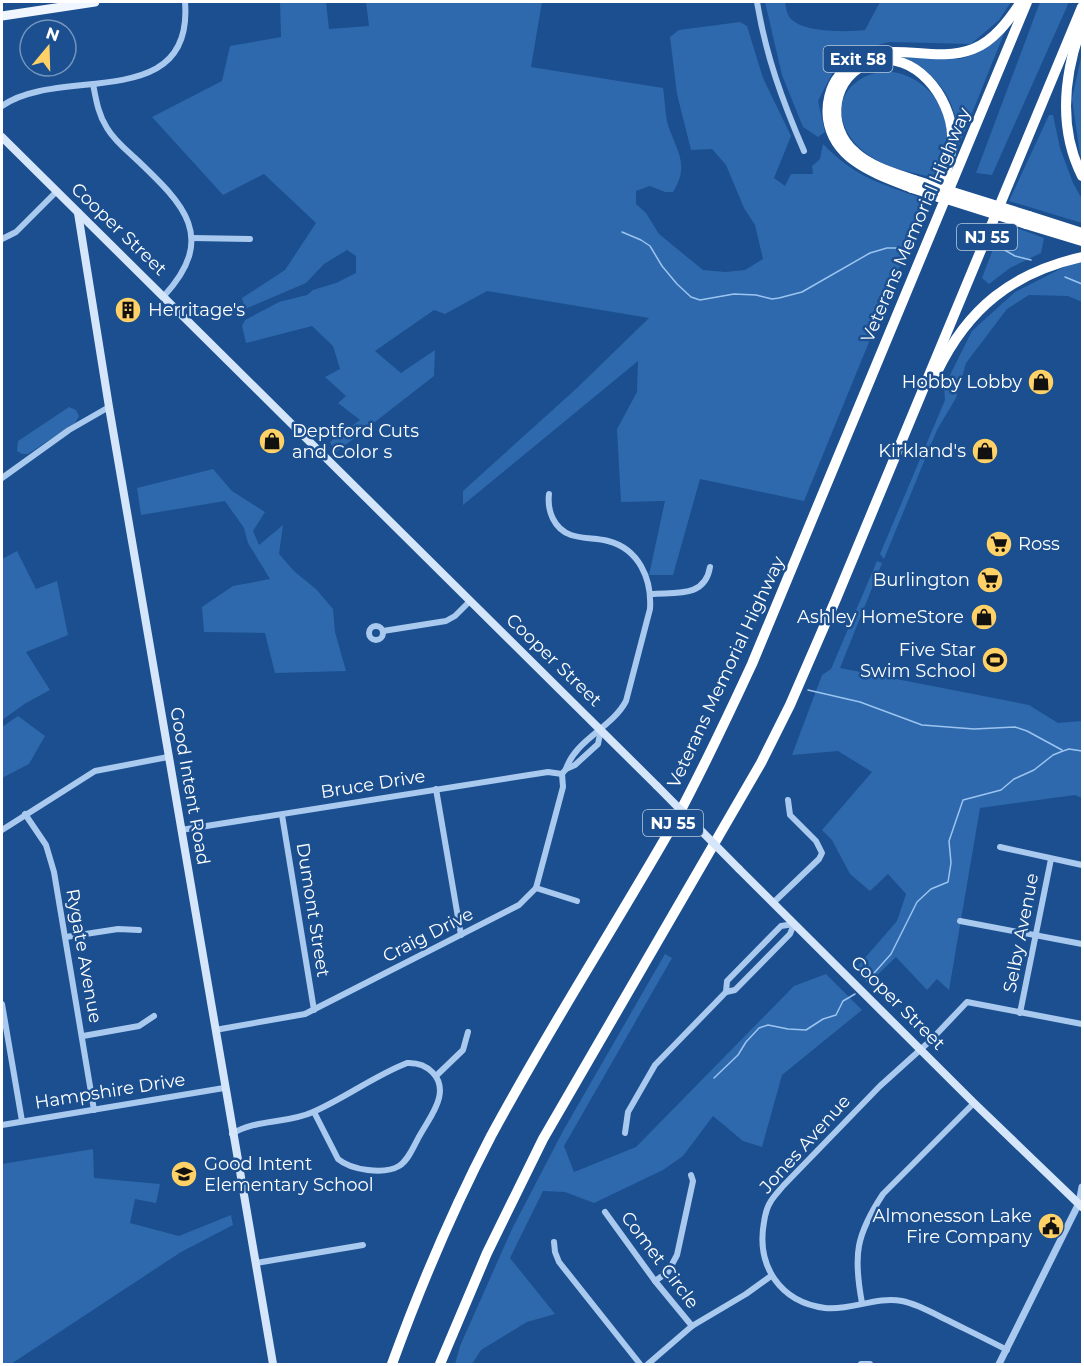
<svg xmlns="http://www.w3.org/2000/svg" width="1084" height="1366" font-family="Montserrat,sans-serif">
  <rect width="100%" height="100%" fill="#1b4f8f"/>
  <g fill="#2e69ad">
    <path d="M280,2H326L329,29L369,26L366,2H542L531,67L663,88C665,100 665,114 668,125C677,152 690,165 673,192H665L650,186L636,191V204L646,213L659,234L703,270L725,272L745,270L763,259L755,225L744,208L726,165L712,149L691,150L677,94L670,37L679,30L740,22L747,26L763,78L791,136L774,178L785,186L791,174H813L812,166L820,159L823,144C857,179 883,184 927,200L804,501L700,479L673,575H649L665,501L621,502L617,429L637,392L638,361L463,505V491L577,388L649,318L487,291L445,314L434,310L375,351L401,373L435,350L434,376L335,453L330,442L360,420L338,403L346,396L325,377L340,369L333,346L312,326L246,343L242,326L245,320L279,302L307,295L313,290L336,283L356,273V256L347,250L324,264L306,283L245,309L242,298L285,270L316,223L264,174L223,195L152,117L222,81L230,46L281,37Z"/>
    <path d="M765,2H785C786,8 787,15 791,19C805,33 847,32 865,30L880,2H1011L999,20L971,44L889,42L856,51L835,68L818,101L825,132L818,137L803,127L782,75Z"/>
    <path d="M1040,2H1069L992,175L976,173Z"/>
    <path d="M1005,31L954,158C955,147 956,136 956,126C954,93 929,68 901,56L960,59L975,54Z"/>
    <path d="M1082,53V159L1080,154L1072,99Z"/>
    <path d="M884,71C922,72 954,107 946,147C944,157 939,168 936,178C915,173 888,169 870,156C829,128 831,80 884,71Z"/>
    <path d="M1049,115H1053L1060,148L1073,183L1082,199V223L1009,201Z"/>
    <path d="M1003,223L1044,238L1041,253L1010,268L989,284L982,278Z"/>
    <path d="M1082,262V302L1068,296L1029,295L1007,309L966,363L956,398L937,430L884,559L880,554L945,400L944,387L972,331L1015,292L1072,263Z"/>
    <path d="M69,407L76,410L79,416L75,423L28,454H22L17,451L18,441Z"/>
    <path d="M213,469L232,491L265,512L253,531L259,545L283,525L279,554L295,572L316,589L333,609L335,632L346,671L275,673L265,633L204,632L202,607L233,586L270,579L248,543L244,528L225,501L141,515L137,488Z"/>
    <path d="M17,551L36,589L57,581L68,635L26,652L50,690L26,703L2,720V559Z"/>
    <path d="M877,561L882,563L840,668L1029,705L1058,723L1082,721V798L1075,795L980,808L949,990L937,979L927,990L896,957L872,980L858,966L897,921L906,894L888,874L870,891L850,874L832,840L822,830L872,772L838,751L792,755L822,675L831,669Z"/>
    <path d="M18,716L45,736L29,764L2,778V727Z"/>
    <path d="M665,954L672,958L564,1146L574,1172L636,1147L794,986L826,974L862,1010L782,1075L762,1147L743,1141L713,1116L683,1156L663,1170L594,1203L565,1192L543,1191L510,1258L555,1314L527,1322L481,1350L472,1364H455L460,1346L512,1229L563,1131Z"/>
    <path d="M93,1149L94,1178L160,1184L156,1203L135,1199L130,1223L179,1236L231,1215L233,1225L181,1252L11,1364H2V1164Z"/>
  </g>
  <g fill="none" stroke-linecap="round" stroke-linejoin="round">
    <g stroke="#9cc4f0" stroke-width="1.5">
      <path d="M622,232L641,240L650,246L662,266L677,284L691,297L700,300L734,294L756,295L772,299L779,298L802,292L870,253L887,248H903"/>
      <path d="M994,244L1015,256L1031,260"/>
      <path d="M1065,277L1082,284"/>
      <path d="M808,690L860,702L922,725L974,729L1015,727L1027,731L1062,750"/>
      <path d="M867,981L891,954L917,902L931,889L948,882L951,863L949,841L963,800L1001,790L1014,779L1034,770L1053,755L1063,751L1069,749L1082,751"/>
      <path d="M714,1078L738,1055L746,1042L759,1028L768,1025L788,1029L806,1030L823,1019L836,1015L843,1001L855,994"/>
    </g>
    <g stroke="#a9c9ee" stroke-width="6">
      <path d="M757,2C766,56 782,100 804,151"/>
      <path d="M93,84C96,99 98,114 107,128C114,140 125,149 135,158C182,203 219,236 164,296"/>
      <path d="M2,106C59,65 194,114 185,2"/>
      <path d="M192,238L250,239"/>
      <path d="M2,239L16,232L57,191"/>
      <path d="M2,478L69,430L109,407"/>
      <path d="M549,494C547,511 554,529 571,535C583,539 596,538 608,541C639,549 652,579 650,609L626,701C612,728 576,739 566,769"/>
      <path d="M651,594C676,592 705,598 710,567"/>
      <circle cx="376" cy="633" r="7"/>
      <path d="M383,631L446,621L455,616L470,601"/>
      <path d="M436,789L461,935"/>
      <path d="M25,814L46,845L54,872L94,1110"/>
      <path d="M282,815L314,1010"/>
      <path d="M2,830L95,771L168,757"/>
      <path d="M181,830L548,772L562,774L566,769L575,765L598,744L601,729"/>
      <path d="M1000,847L1082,865"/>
      <path d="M536,888L577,901"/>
      <path d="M774,902L819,859L822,853L816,841L790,815L788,800"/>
      <path d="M960,921L1082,944"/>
      <path d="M66,937L118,929L139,930"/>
      <path d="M726,992L727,981L781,926L794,924"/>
      <path d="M2,1004L22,1121"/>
      <path d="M1020,1013L1051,859"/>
      <path d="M215,1030L305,1014L519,905L536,888L563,787L562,774"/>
      <path d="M83,1036L139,1026L154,1016"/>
      <path d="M436,1076L463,1050L468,1032"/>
      <path d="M2,1125L224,1088"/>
      <path d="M625,1133L628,1112L655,1065L726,992L735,990L790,934L794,924"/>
      <path d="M232,1134C255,1119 287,1124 313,1112C345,1098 374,1076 407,1063C427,1062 444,1077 439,1098C436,1111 426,1124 420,1135C414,1145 409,1160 399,1166C384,1175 351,1170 338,1159L314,1112"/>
      <path d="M605,1212L655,1281L692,1326"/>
      <path d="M554,1242L555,1252L559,1262L640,1364"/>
      <path d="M256,1263L363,1245"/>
      <path d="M655,1281L668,1272L677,1255L693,1181L691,1175"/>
      <path d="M862,1303C853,1255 856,1235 883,1194L974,1103"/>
      <path d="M1007,1350C986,1339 965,1329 945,1319C931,1312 917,1304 902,1301C876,1296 851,1311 825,1308C780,1302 756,1266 764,1222C765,1215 767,1207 771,1201C774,1196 779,1191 783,1186L880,1086L930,1041L967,1002L1082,1024"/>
      <path d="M648,1364L692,1326L746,1294L771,1276"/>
      <path d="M861,1364H870"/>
    </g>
    <path stroke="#a9c9ee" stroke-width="7" d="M999,1364L1079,1203L1082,1187"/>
    <g stroke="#d6e6fa" stroke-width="8">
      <path d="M2,137L657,786"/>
      <path d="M78,213L109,407L273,1364"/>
      <path d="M739,869L974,1103L1082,1207"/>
    </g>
    <path stroke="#f0f6ff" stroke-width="9" d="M2,16L95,2"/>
    <g stroke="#fff" stroke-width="10">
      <path d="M1082,25C1064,74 1058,128 1082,176"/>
      <path d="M914,180C894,173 872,167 856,153C824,127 832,74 872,62C915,49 951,98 952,135C953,156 944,178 938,197"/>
      <path d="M912,188C877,174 834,161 828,119C826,104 830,87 839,76C879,30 926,67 973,49C994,41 1009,20 1021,2"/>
      <path d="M1029,216L1082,233"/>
      <path d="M1026,224L1082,241"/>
      <path d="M937,372C968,308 1012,273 1082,257"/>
      <path d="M392,1364C420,1287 453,1209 491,1136C548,1030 614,928 674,823C702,771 727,718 752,664L1027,2"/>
      <path d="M440,1364L487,1253L543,1139L761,763L790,705L836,599L1082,7"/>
    </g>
    <path stroke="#d6e6fa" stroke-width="8" d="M657,786L739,869"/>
    <g stroke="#fff" stroke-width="10">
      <path d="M914,180L1029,216"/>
      <path d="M912,188L1026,224"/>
    </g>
  </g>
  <defs>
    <symbol id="building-disc" viewBox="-11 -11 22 22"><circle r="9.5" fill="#ffd166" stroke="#1b4f8f"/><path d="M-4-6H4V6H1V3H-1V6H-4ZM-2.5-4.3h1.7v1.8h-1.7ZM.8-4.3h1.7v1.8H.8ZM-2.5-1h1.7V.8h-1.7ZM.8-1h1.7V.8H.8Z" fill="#111"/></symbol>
    <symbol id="shop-disc" viewBox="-11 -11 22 22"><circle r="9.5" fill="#ffd166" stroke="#1b4f8f"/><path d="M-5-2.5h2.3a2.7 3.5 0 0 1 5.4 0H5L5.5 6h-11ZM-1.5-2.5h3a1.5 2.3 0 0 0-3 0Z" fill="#111"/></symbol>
    <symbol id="supermarket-disc" viewBox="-11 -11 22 22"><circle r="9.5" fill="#ffd166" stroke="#1b4f8f"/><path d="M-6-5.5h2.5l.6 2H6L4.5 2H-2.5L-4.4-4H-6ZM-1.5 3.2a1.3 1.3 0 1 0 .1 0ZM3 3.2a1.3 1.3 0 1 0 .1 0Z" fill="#111"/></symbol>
    <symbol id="stadium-disc" viewBox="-11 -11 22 22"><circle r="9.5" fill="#ffd166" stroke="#1b4f8f"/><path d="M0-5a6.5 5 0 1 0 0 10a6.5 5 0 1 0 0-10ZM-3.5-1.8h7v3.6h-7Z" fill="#111"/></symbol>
    <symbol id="school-disc" viewBox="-11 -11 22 22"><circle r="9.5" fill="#ffd166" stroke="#1b4f8f"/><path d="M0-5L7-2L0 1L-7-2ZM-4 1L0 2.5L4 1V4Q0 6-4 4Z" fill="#111"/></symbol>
    <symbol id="civic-disc" viewBox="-11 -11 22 22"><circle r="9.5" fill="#ffd166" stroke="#1b4f8f"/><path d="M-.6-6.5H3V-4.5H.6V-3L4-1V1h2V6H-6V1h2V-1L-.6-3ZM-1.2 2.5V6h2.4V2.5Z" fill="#111"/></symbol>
  </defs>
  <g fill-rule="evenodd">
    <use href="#building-disc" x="113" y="295" width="30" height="30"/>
    <use href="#shop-disc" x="1026" y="367" width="30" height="30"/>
    <use href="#shop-disc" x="257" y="426" width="30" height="30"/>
    <use href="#shop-disc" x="970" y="436" width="30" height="30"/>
    <use href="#supermarket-disc" x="984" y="529" width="30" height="30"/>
    <use href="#supermarket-disc" x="975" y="565" width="30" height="30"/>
    <use href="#shop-disc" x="969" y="602" width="30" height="30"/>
    <use href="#stadium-disc" x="980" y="645" width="30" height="30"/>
    <use href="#school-disc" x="169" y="1159" width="30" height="30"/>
    <use href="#civic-disc" x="1036" y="1211" width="30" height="30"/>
  </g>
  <g text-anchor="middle" stroke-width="5" stroke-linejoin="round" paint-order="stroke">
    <g fill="#1b4f8f" stroke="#bbcadd" stroke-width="1.5">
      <rect x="823.5" y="46" width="69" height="26" rx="4.5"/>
      <rect x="957" y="224" width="60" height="26" rx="4.5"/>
      <rect x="643" y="810" width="60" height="26" rx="4.5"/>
    </g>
    <g font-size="16" font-weight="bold" fill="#fff">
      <text x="858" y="65">Exit 58</text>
      <text x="987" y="243">NJ 55</text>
      <text x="673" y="829">NJ 55</text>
    </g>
    <g font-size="18" fill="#fff" stroke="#1b4f8f">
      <text transform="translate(916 225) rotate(-67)" y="6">Veterans Memorial Highway</text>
      <text transform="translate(119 229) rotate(44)" y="6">Cooper Street</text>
      <text transform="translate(554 660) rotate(44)" y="6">Cooper Street</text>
      <text transform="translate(726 672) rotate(-65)" y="6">Veterans Memorial Highway</text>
      <text transform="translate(373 784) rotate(-9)" y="6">Bruce Drive</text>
      <text transform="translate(190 786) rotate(80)" y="6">Good Intent Road</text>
      <text transform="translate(313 910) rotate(81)" y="6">Dumont Street</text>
      <text transform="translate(1021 933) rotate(-79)" y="6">Selby Avenue</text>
      <text transform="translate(428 935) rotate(-27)" y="6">Craig Drive</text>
      <text transform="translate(84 956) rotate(80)" y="6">Rygate Avenue</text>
      <text transform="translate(898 1003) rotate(45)" y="6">Cooper Street</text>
      <text transform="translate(110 1091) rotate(-9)" y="6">Hampshire Drive</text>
      <text transform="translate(805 1144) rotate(-48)" y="6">Jones Avenue</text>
      <text transform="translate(660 1260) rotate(53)" y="6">Comet Circle</text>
    </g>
    <g font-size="18" fill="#fff" stroke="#1b4f8f" text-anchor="end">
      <text x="148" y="316" text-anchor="start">Herritage's</text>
      <text x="1022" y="388">Hobby Lobby</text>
      <text x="292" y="437" text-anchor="start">Deptford Cuts<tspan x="292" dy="21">and Color s</tspan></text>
      <text x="966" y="457">Kirkland's</text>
      <text x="1018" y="550" text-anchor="start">Ross</text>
      <text x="970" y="586">Burlington</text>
      <text x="964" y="623">Ashley HomeStore</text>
      <text x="976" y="656">Five Star<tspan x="976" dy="21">Swim School</tspan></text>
      <text x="204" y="1170" text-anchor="start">Good Intent<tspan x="204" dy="21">Elementary School</tspan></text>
      <text x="1032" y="1222">Almonesson Lake<tspan x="1032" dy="21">Fire Company</tspan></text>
    </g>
  </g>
  <rect width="1084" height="1366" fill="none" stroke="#ffffff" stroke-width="6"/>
  <g transform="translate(48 48) rotate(19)"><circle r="28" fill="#1b4f8f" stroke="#7695bc" stroke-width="1.5"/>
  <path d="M0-4.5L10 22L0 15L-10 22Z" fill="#ffd166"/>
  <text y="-9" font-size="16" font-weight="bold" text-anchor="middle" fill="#ffffff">N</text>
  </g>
</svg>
